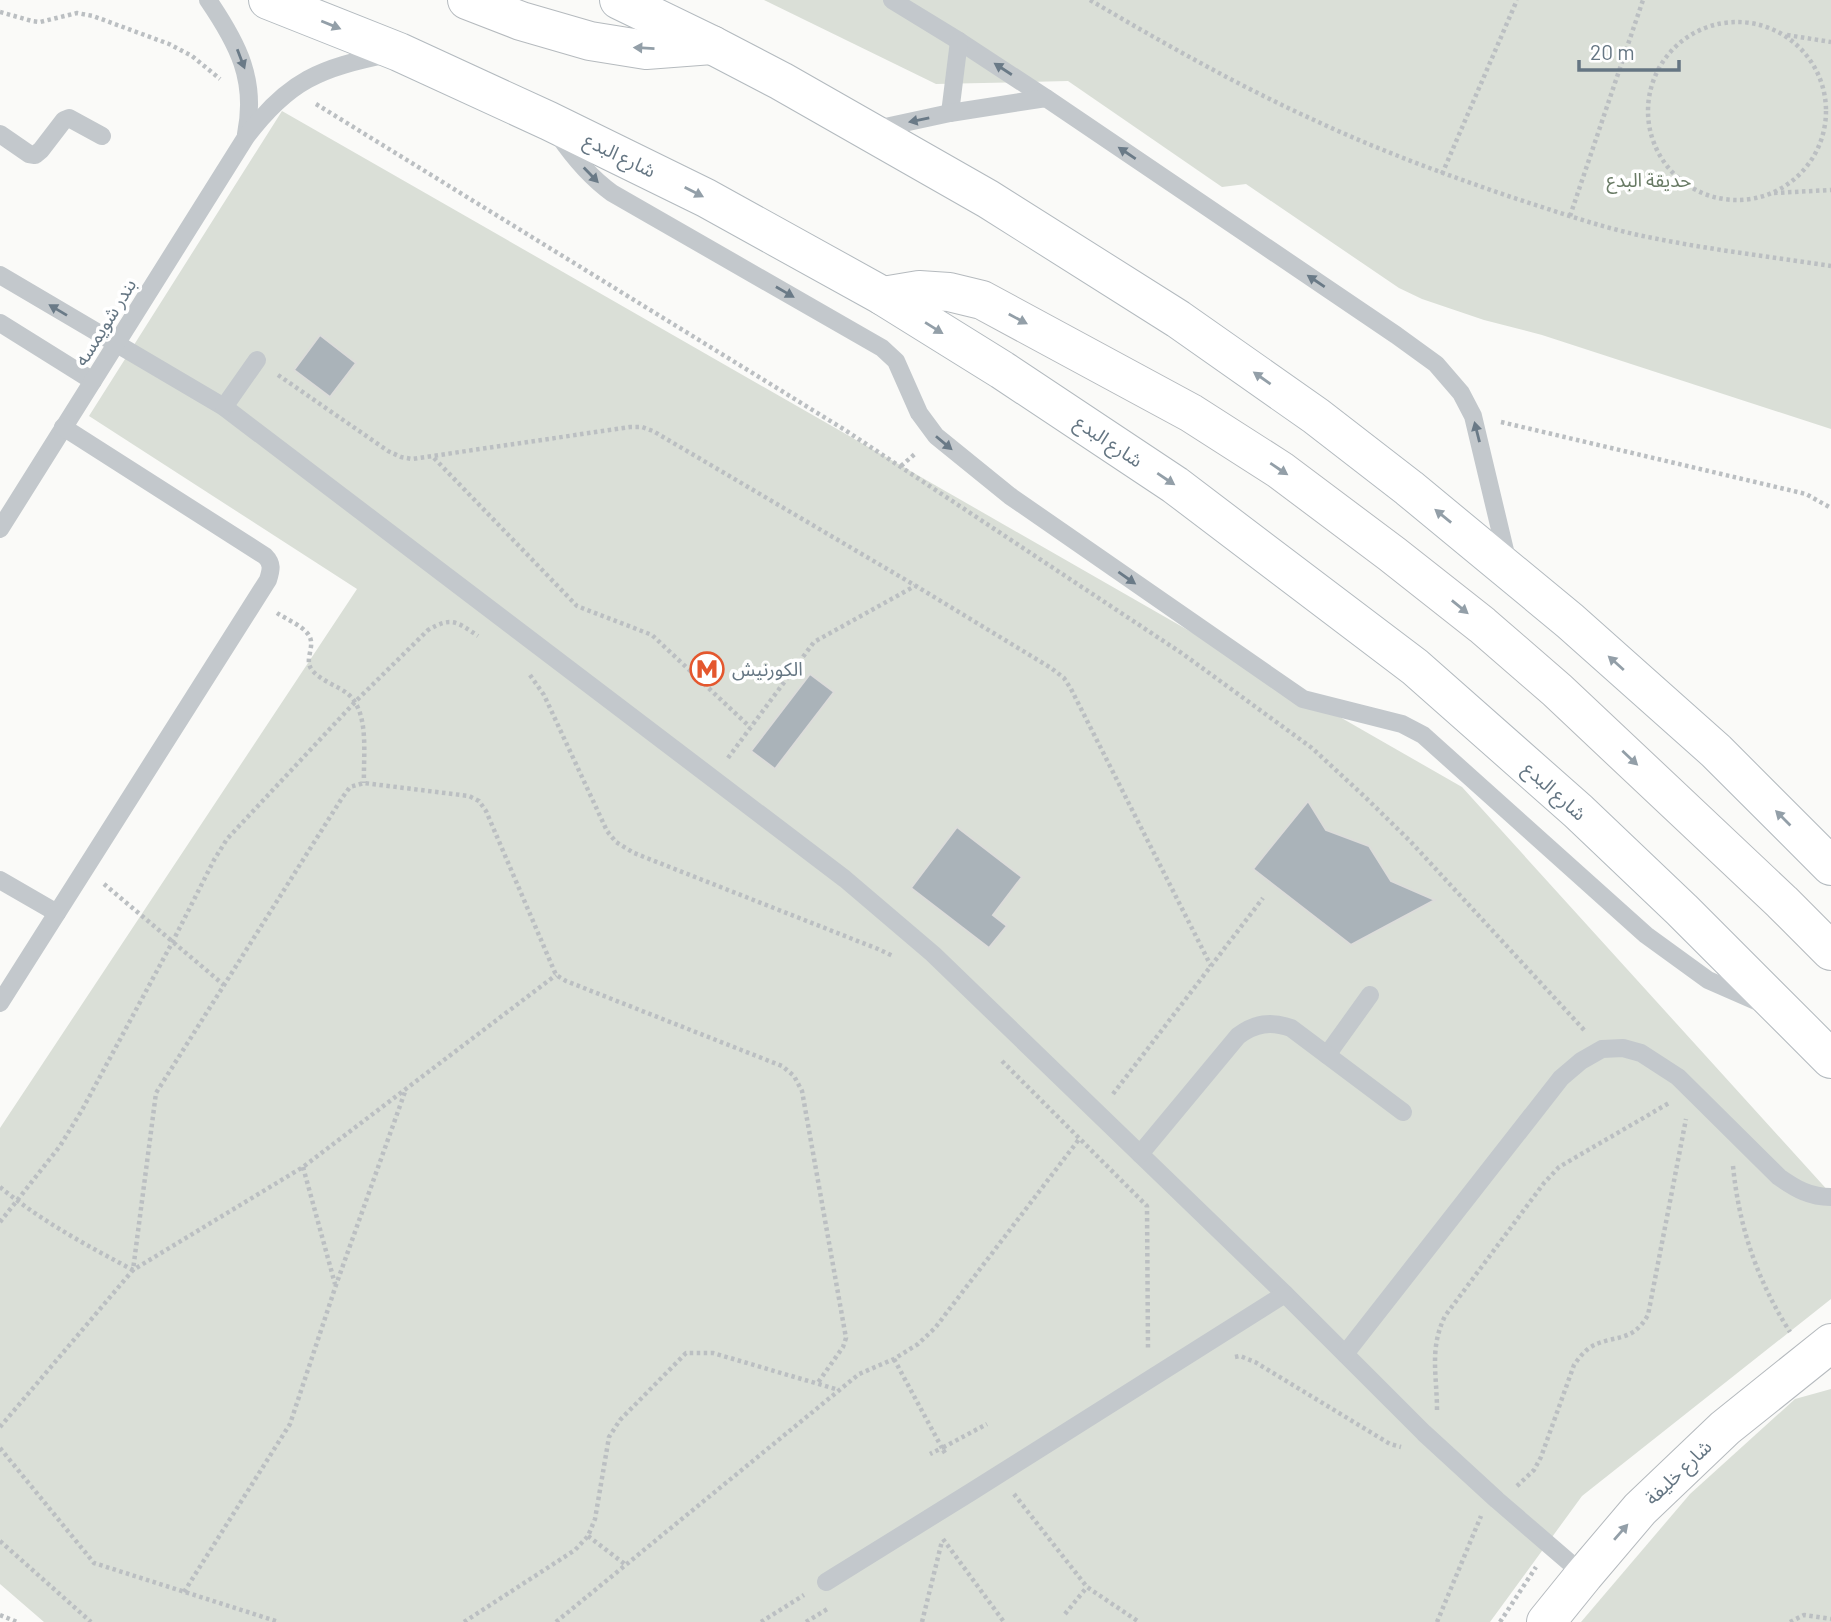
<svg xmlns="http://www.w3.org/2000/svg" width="1831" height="1622" font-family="Barlow,'Noto Sans Arabic',sans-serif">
  <rect width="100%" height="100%" fill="#fafaf8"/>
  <g fill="#dadfd7">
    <path d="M764,0H1831V429L1542,335L1484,320L1422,299L1399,288L1246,184L1222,187L1068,81L936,84Z"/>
    <path d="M282,111L1462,787L1831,1194V1299L1582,1496L1490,1622H44L0,1584V1128L357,589L89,416Z"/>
    <path d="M1831,1389V1622H1581L1690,1494L1795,1399Z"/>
  </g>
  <g fill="#aab3b9" stroke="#dcdcda" stroke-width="2">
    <path d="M320,335L356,363L330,397L294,370Z"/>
    <path d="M810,674L834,692L775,769L751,751Z"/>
    <path d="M1308,801L1326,830L1369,846L1391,881L1435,900L1351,945L1253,869Z"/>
    <path d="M957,827L1022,877L993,915L1007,926L989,948L911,888Z"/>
  </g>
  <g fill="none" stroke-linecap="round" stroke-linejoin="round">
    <defs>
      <g id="secondary">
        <path d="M268,0L399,52L549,121L706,198L883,296L1002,370L1175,485L1415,667L1578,811L1682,910L1831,1059"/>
        <path d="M619,0L712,45L781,81L988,199L1178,319L1316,416L1409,488L1570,621L1716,751L1831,866"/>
      </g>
      <g id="primary">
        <path d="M467,0L521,21L590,41L646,50L712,45"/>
        <path d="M883,296L919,290L949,292L982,300L1191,413L1280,470L1392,554L1482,625L1557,690L1782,902L1831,951"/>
        <path d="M1546,1622L1584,1575L1640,1509L1725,1428L1831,1343"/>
      </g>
    </defs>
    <use href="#secondary" stroke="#b3babf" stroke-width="40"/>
    <use href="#primary" stroke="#b5babe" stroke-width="40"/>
    <g stroke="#bbbfc2" stroke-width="4.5" stroke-dasharray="3.5 3.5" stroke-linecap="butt">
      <path d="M1090,0C1163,43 1237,85 1314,120C1378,150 1444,174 1511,197C1558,212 1605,229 1653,238C1712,250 1772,257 1831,266"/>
      <path d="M0,12L32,21L40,22L77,13L93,16L169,44L192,56L220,79"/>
      <circle cx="1737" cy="111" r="89"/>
      <path d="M1787,35L1831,42"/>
      <path d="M316,104L845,430L1183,654L1312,748L1364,796L1410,841L1585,1031"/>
      <path d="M1442,174L1517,0"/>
      <path d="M1774,193L1831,190"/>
      <path d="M1570,216L1643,0"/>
      <path d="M278,375L388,451L401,457L412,459L630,427H642L653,431L916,586L1051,668L1064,678L1071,689L1211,966"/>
      <path d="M1501,422L1806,494L1831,508"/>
      <path d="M434,458L577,606L652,635L750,727"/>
      <path d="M901,466L916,453"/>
      <path d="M277,613C286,619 301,625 308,634C317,646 303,659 312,670C321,681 338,686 348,694C370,713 363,756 364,783"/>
      <path d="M530,675L544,695L607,831L616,842L634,853L878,949L893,956"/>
      <path d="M728,758L814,642L915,586"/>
      <path d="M104,884L224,985"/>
      <path d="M1002,1061L1147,1206L1148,1349"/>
      <path d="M1113,1094L1263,898"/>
      <path d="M1733,1166C1739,1227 1757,1280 1790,1332"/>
      <path d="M303,1167L335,1284"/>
      <path d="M0,1187C41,1221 86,1245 133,1270L156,1093L342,798L350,787L364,783L469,796L479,801L486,811L556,975L566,981L782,1066L794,1076L802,1091L846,1338L843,1347L817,1384"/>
      <path d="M0,1222L60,1146L82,1110L173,941L214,860L227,839L355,702L428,630C452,616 457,622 478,636"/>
      <path d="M1235,1357L1240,1356L1255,1362L1390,1444L1401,1447"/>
      <path d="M894,1359L942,1448L930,1454"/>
      <path d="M1437,1410C1437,1375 1429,1349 1445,1316L1544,1183L1559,1167L1669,1103"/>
      <path d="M0,1427L133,1270L303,1167L556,975"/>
      <path d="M0,1448L94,1563L279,1622"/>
      <path d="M945,1453L942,1448L987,1424"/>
      <path d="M1517,1486L1534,1470L1541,1457L1574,1365C1578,1359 1583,1353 1589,1348C1613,1333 1631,1345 1648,1315L1686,1119"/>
      <path d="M1014,1494L1087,1587L1139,1622"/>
      <path d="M588,1536L626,1565"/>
      <path d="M943,1539L1004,1622"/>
      <path d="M0,1541L91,1622"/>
      <path d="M184,1592L290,1424L336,1285L406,1089"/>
      <path d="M1065,1614L1087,1587"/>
      <path d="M0,1615L17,1622"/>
      <path d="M464,1622L575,1550L588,1536L595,1519L609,1437L620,1420L686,1353H713L839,1390"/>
      <path d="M556,1622L859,1374L894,1359L918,1344L935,1328L1080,1138"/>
      <path d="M761,1622L804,1595"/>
      <path d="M806,1622L829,1608"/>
      <path d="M922,1622L942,1541"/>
      <path d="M1437,1622L1481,1516"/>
      <path d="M1500,1622L1536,1567"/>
      <path d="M1790,1622L1804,1615L1831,1619"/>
    </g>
    <g stroke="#c3c8cc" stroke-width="18">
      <path d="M208,0C238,44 257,80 246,134"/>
      <path d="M892,0L959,41L1046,98"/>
      <path d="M950,113L959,41"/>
      <path d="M876,129L950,113L1046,98L1396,335L1436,364L1461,393L1473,416L1508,563"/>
      <path d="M0,134L29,154L35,155L41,150L64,120L69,118L102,136"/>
      <path d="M559,136C574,158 590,177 612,193L882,348L896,361L919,413L936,436L1010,496L1303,699L1402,724L1423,735L1646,935L1708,980L1756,1001"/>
      <path d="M0,275L224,407L845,879L933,954L1285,1294L1424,1433L1497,1500L1584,1575"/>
      <path d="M0,323L93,381"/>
      <path d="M224,407L257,360"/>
      <path d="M0,529L246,137C289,80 320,68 389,54"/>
      <path d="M0,880L57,913"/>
      <path d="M0,1003L268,580C271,570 273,564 265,556L63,427"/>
      <path d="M1327,1055L1370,995"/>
      <path d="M1140,1154L1238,1036C1255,1023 1271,1021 1291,1028L1403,1112"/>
      <path d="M1345,1354L1561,1078L1581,1061L1602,1049L1623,1048L1641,1053L1678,1077L1779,1177C1796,1189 1810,1197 1831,1197"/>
      <path d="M826,1582L971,1492L1285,1294"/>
    </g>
    <use href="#secondary" stroke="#fff" stroke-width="38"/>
    <use href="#primary" stroke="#fff" stroke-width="38"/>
  </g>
  <defs><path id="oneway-solid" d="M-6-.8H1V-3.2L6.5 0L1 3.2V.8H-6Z" transform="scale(1.75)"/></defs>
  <g fill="#939fa8">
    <use href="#oneway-solid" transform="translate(331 25) rotate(22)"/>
    <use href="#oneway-solid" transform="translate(644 48) rotate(-177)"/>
    <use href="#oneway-solid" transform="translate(694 192) rotate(27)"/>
    <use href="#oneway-solid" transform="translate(1018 319) rotate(28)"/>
    <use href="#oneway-solid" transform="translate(934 328) rotate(32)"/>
    <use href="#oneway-solid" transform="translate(1262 378) rotate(-145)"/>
    <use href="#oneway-solid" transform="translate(1279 469) rotate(34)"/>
    <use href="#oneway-solid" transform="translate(1166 479) rotate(34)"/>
    <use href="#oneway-solid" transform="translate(1443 516) rotate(-141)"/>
    <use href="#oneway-solid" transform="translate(1460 607) rotate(39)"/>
    <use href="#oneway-solid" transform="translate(1616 663) rotate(-138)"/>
    <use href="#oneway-solid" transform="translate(1630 758) rotate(43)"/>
    <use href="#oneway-solid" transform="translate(1783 818) rotate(-135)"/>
    <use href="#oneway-solid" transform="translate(1621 1532) rotate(-49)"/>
  </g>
  <g fill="#6a7a87">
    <use href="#oneway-solid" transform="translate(241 59) rotate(69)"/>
    <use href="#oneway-solid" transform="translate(1003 69) rotate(-147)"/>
    <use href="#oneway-solid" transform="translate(919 120) rotate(168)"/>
    <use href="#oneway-solid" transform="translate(1127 153) rotate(-146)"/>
    <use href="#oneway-solid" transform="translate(591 175) rotate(46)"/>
    <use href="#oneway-solid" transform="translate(1316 281) rotate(-146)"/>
    <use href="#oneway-solid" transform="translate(785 292) rotate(30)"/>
    <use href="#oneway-solid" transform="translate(58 310) rotate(-149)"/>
    <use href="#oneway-solid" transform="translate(1477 432) rotate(-104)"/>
    <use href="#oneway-solid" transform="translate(944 443) rotate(40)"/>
    <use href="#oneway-solid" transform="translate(1127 578) rotate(35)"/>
  </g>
  <defs>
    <symbol id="metro-ring" viewBox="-11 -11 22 22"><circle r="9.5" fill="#fff" stroke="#e4572e" stroke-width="1.5"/><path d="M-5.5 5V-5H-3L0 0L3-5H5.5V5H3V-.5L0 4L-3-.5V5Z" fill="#e4572e"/></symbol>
  </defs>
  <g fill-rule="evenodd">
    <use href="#metro-ring" x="688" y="650" width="38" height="38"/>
  </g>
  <g text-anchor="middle" stroke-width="7" stroke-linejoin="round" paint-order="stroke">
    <g font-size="19" fill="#657683" stroke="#fff">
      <text transform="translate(620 155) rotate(26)" y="7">شارع البدع</text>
      <text transform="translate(105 322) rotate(-58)" y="7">بندر شويمسه</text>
      <text transform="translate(1109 441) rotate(34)" y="7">شارع البدع</text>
      <text transform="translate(1555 791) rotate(42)" y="7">شارع البدع</text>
      <text transform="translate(1678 1472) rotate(-44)" y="7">شارع خليفة</text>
    </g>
    <g font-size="19" fill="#687a64" stroke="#fff">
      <text x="1649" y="187">حديقة البدع</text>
    </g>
    <g font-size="19" fill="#657683" stroke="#fff" text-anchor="start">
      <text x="732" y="676">الكورنيش</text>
    </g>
  </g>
  <path d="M1579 60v10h100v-10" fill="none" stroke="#657683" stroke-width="3.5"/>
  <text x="1590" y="60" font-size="21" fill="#657683" stroke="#ffffff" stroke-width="5" paint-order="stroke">20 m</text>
</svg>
